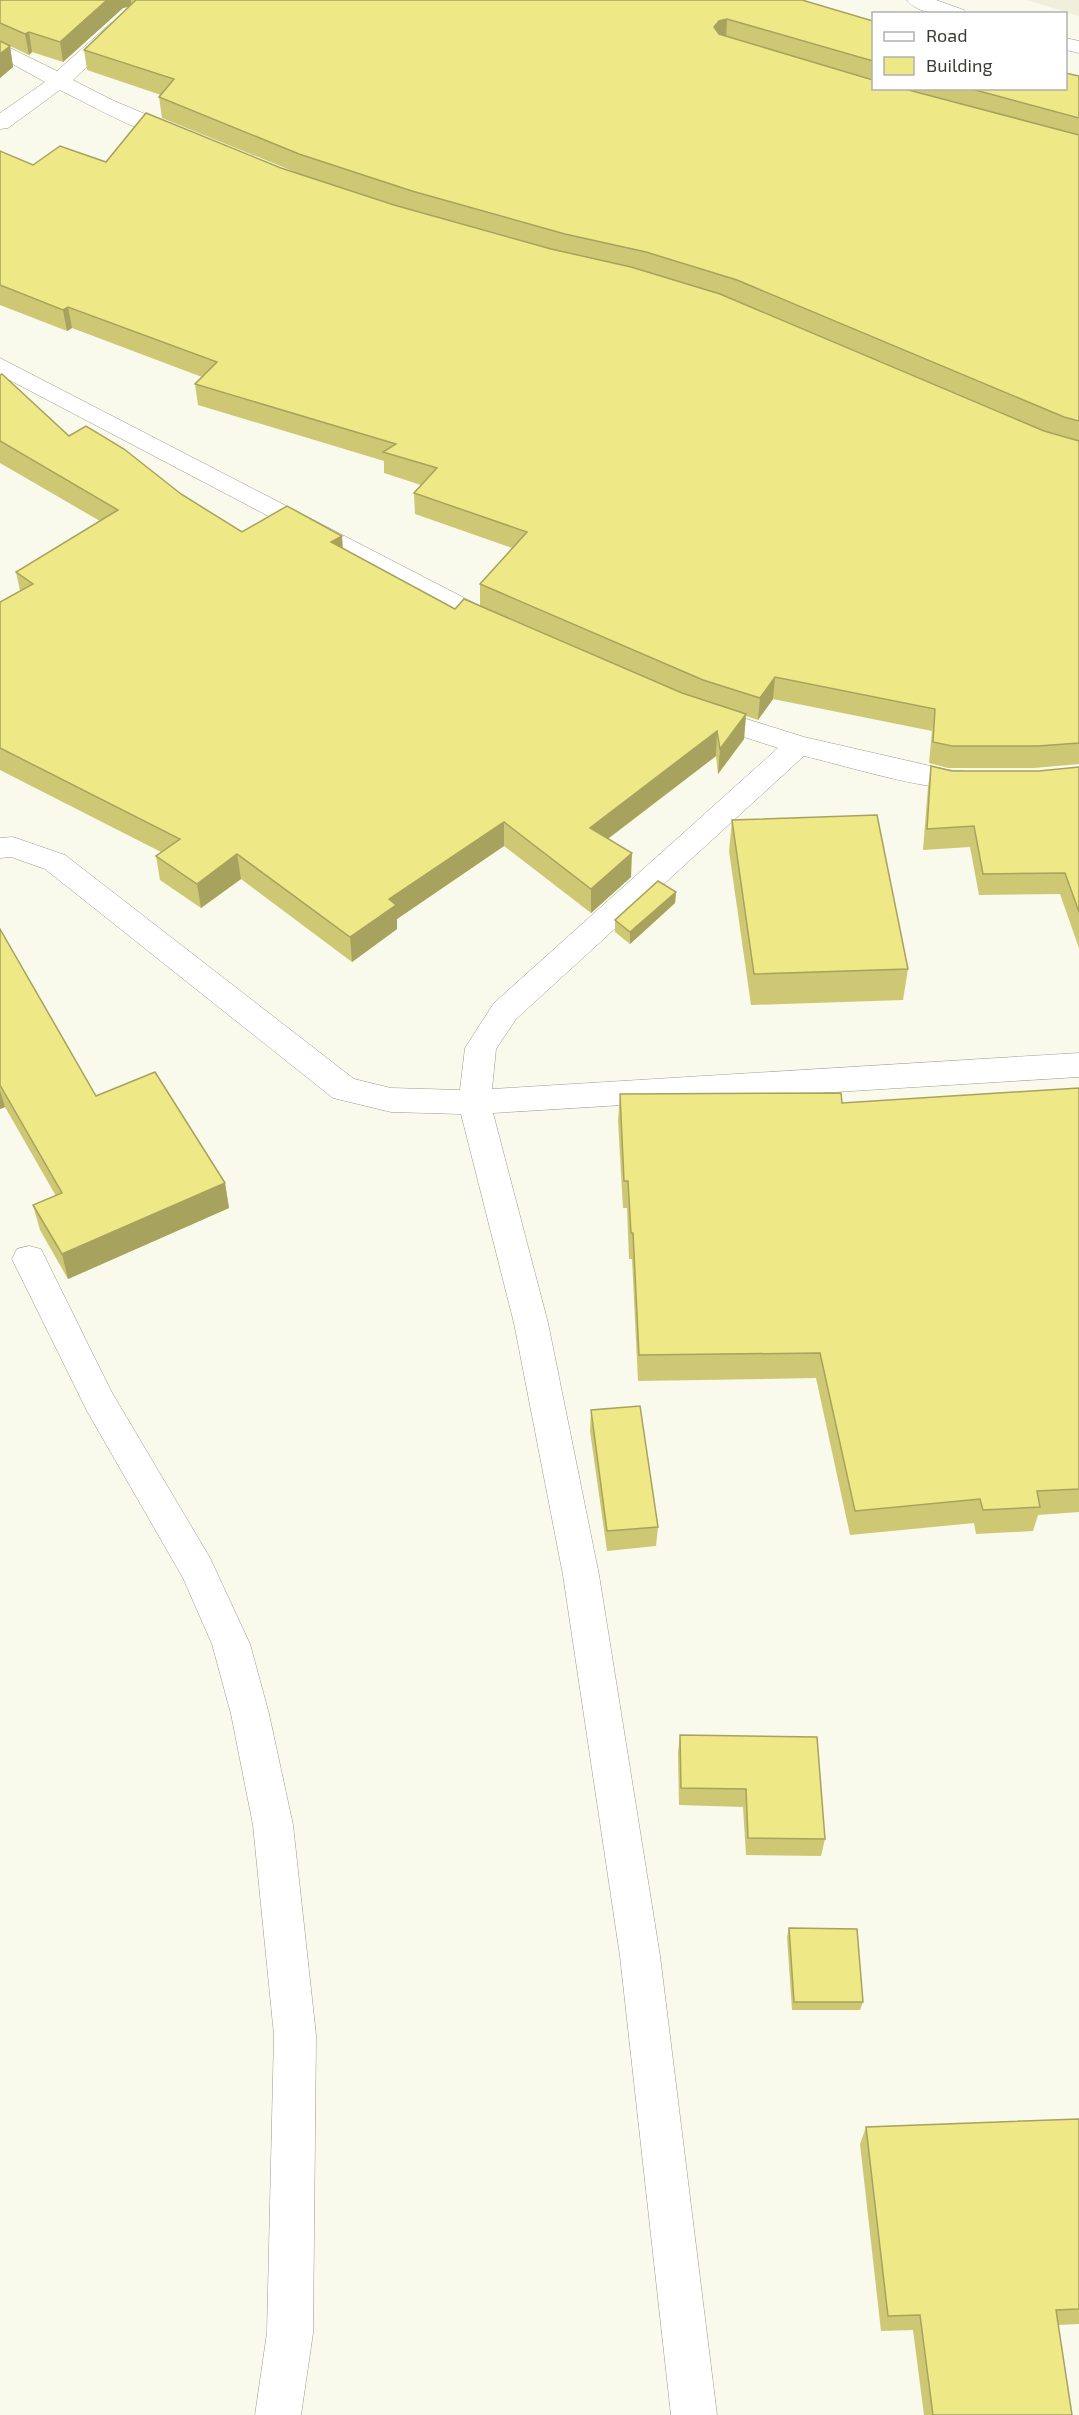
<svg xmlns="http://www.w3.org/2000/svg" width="1079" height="2415" font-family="'Exo 2',sans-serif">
  <rect width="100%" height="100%" fill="#f9f9ec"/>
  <path fill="#efefdb" d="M1027,0H1079V16Z"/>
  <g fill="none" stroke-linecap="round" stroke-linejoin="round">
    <defs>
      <g id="minor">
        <path d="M907,0H936L964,10L967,14C949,14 918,16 907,0Z"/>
        <path d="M117,22L124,24L127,28L124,32L73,80L112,100L190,133L193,138L190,143C168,148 84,102 60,90L8,128L0,129V113L45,82L0,57V43L57,71L110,24Z"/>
        <path d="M1066,38L1079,41V53L1066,50Z"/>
        <path d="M0,358L507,620L511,626L507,632L498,635L489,632L0,375Z"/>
        <path d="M702,705L804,737L948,770L985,773L989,780L985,787C946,798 848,766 804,756L516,1019L496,1049L492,1089L1079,1053V1077L493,1113L548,1323L599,1575L660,1956L717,2415H671L620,1956L563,1575L514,1323L461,1114L391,1112L333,1098L45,869L11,857L0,858V838L13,837L65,855L354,1079L391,1088L460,1090L465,1048L494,1003L778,748L692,720L688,714L692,708Z"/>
        <path d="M29,1246L41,1249L111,1391L210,1558L250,1644L269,1714L293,1825L316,2035L313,2333L301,2415H255L267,2333L274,2035L253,1825L231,1714L212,1644L183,1578L87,1411L12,1259L17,1249Z"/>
      </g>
    </defs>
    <use href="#minor" stroke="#9a9a8e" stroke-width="1"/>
    <use href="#minor" fill="#fff" fill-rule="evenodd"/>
  </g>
  <g fill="#cec874">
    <path d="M0,0H802L873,21V88H1065L1079,76V764L1034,768H948L929,763L932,731L773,699L758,720L746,716L744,739L718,774L716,756L608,839L631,877L591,913L504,846L397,919V929L352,962L241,879L201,908L160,880L156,856L161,852L0,770V602L20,591L16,572L100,521L0,463V375L69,436L181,494L242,532L342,536L343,549L455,609L480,605V584L512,548L415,514L414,493L421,485L384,473V461L198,405L195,384L202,377L72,328L67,331L0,305V151L33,165L106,162L281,168L295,172L162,118L159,97L161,95L87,70L84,50L129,7L123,8L63,62L32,52L29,55L10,46L13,67L0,78Z"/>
    <path d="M931,766L952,771H1039L1079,767V948L1060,894L979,895L970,847L923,850L928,787Z"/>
    <path d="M732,820L908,969L903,1000L751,1005L729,851Z"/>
    <path d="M676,892L675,903L630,944L615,932V920Z"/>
    <path d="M0,929L96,1096L225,1183L229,1208L68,1279L40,1230L33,1205L56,1196L5,1107L0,1109Z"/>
    <path d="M1079,1088V1512L1038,1515L1033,1531L976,1534L974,1523L850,1535L816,1378L638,1381L632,1259H629L627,1208H623L618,1121L620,1094L842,1103Z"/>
    <path d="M591,1410L658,1527L656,1546L607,1551L590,1431Z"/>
    <path d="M680,1735L825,1839L821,1856L746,1855L743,1807L679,1805L678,1753Z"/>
    <path d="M789,1928L863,2002L860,2010H792L787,1937Z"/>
    <path d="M1079,2119V2324L1058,2325L1072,2415H924L913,2330L881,2331L860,2144L866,2127Z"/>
  </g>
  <g fill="#a7a25e">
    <path d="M107,0H131V6L123,8L63,62L60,42Z"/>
    <path d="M727,19L726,40L717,42L714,27L719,21Z"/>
    <path d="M29,32L32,52L29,55L25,34Z"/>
    <path d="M10,46L13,67L0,78V54Z"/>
    <path d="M68,307L72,328L67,331L63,310Z"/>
    <path d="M342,536L343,561L331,542Z"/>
    <path d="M775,677L773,699L758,720L760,698Z"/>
    <path d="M746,714L744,739L718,774L720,749Z"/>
    <path d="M717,731L716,756L589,853L590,828Z"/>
    <path d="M504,822V846L397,919V929L352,962L350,937L389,899Z"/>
    <path d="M632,853L631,877L591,913V889Z"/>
    <path d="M237,854L241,879L201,908L197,884Z"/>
    <path d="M676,892L675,903L630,944V932Z"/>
    <path d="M0,1090L5,1107L0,1109Z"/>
    <path d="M225,1183L229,1208L68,1279L62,1254Z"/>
  </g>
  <g fill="#efe887" stroke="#a7a25e" stroke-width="1.5">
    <path d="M0,0H107L60,42L29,32L25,34L0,23Z"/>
    <path d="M136,0H802L873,21V61L727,19L719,21L714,27L719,34L873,80V88H901L1079,135V421L1064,417L737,280L646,252L565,234L412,191L299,154L159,97L174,79L84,50Z"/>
    <path d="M0,41L10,46L0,54Z"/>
    <path d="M1065,73L1079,76V118L968,88H1065Z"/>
    <path d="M146,113L281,168L394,205L551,249L631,267L720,294L1044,431L1079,441V743L1038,746H952L933,742L935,709L775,677L760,698L703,680L480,584L527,532L414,493L437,468L383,452L396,444L195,384L217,362L68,307L63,310L0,285V151L33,165L60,146L106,162Z"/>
    <path d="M2,374L69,436L86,426L124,449L181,494L242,532L287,506L342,536L331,542L455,609L464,599L682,693L746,714L720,749L717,731L590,828L632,853L591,889L504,822L389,899L396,905L350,937L237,854L197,884L156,856L180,839L0,748V602L33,584L16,572L118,510L0,441V375Z"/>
    <path d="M931,766L952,771H1039L1079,767V912L1065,873L983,874L974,826L927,829Z"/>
    <path d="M877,815L908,969L754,974L732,820Z"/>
    <path d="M658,881L676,892L630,932L615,920Z"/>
    <path d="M0,929L96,1096L155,1072L225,1183L62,1254L33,1205L62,1193L0,1085Z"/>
    <path d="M1079,1088V1489L1037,1491L1040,1507L983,1510L980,1499L855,1511L820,1353L639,1355L633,1233H631L628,1181H624L620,1094L841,1093L842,1103Z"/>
    <path d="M640,1406L658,1527L607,1531L591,1410Z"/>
    <path d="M680,1735L817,1737L825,1839L748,1838L746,1789L681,1788Z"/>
    <path d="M789,1928L857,1929L863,2002H794Z"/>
    <path d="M1079,2119V2309L1056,2310L1072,2415H933L920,2315L888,2316L866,2127Z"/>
  </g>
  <rect x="872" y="12" width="195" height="78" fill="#ffffff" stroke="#b1b1af" stroke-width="1.5"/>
  <rect x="884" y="32" width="30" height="9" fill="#ffffff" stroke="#b1b1af" stroke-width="1.5"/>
  <text x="926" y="42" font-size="18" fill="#3b3b36">Road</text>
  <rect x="884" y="57" width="30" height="18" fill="#efe887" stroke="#b1b1af" stroke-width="1.5"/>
  <text x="926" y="72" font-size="18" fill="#3b3b36">Building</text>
</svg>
